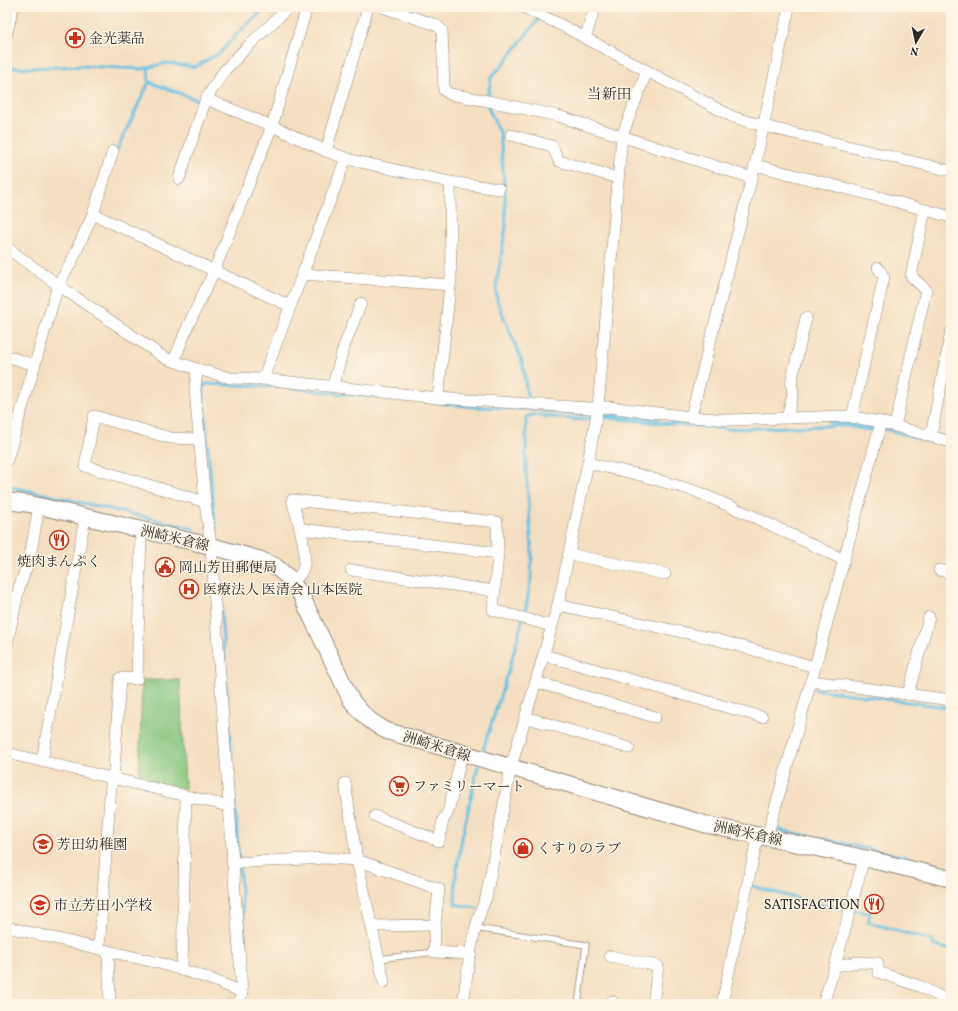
<svg xmlns="http://www.w3.org/2000/svg" width="958" height="1011" font-family="Vollkorn,'Noto Serif JP',serif">
  <rect width="100%" height="100%" fill="#fcf5e5"/>
  <filter id="ink" filterUnits="userSpaceOnUse"><feTurbulence type="fractalNoise" baseFrequency=".025" numOctaves="2"/><feDisplacementMap in="SourceGraphic" scale="8" xChannelSelector="R" yChannelSelector="G"/><feConvolveMatrix kernelMatrix="1 2 1 2 8 2 1 2 1" color-interpolation-filters="sRGB"/></filter>
  <filter id="wash" filterUnits="userSpaceOnUse"><feTurbulence type="fractalNoise" baseFrequency=".012" numOctaves="4" result="noise"/><feDisplacementMap in="SourceGraphic" scale="16" xChannelSelector="R" yChannelSelector="G"/><feGaussianBlur stdDeviation="0.9" result="paint"/><feColorMatrix in="noise" values="0 0 0 0 0 0 0 0 0 0 0 0 0 0 0 0 0 1.4 0 .05"/><feComposite in="paint" operator="in"/></filter>
  <g filter="url(#wash)">
    <rect width="100%" height="100%" fill="#f4dfc2"/>
    <path fill="#87c77f" stroke="#597955" d="M142,680H180L185,789L139,778Z"/>
    <g fill="none" stroke-linecap="round" stroke-linejoin="round">
      <g stroke="#66c0e4" stroke-width="3">
        <path d="M7,67L28,68L82,66L142,69L167,63L195,67L220,53L236,35L266,7"/>
        <path d="M148,68L149,82L203,102"/>
        <path d="M116,152L149,82"/>
        <path d="M385,173L405,177"/>
        <path d="M528,402L523,364L497,300L496,286L506,227L505,194L500,134L487,105L491,77L501,67L548,7"/>
        <path d="M438,403L476,407L526,409L581,415L590,413"/>
        <path d="M599,414L659,419"/>
        <path d="M599,417L727,429L827,426H847L876,431"/>
        <path d="M829,422L849,423L877,427"/>
        <path d="M882,428L931,442"/>
        <path d="M7,486L145,517L194,529"/>
        <path d="M216,535L203,396L204,384L284,387L369,397H379"/>
        <path d="M220,596L247,975"/>
        <path d="M815,689L951,708"/>
        <path d="M483,750L511,662L526,607L531,578L532,551L526,471V417L533,415L582,420L593,417"/>
        <path d="M775,829L901,856L951,870"/>
        <path d="M752,886L820,905L847,909"/>
        <path d="M476,908L455,904L456,874L462,838L478,766"/>
        <path d="M852,910L870,913L868,922L933,941V945L951,950"/>
        <path d="M222,1004L231,999"/>
      </g>
    </g>
  </g>
  <g filter="url(#ink)">
    <g fill="none" stroke-linecap="round" stroke-linejoin="round">
      <defs>
        <g id="lane">
          <path d="M7,43L16,7"/>
          <path d="M475,928L586,945L578,1004"/>
          <path d="M379,959L434,952"/>
        </g>
        <g id="street">
          <path d="M382,7L436,25L442,30L444,90L450,94L493,102L558,116L752,178"/>
          <path d="M523,7L561,25L733,117L764,126L951,171"/>
          <path d="M585,38L595,7"/>
          <path d="M206,99L272,126L326,151L351,160L450,182L499,189"/>
          <path d="M511,135L552,146L559,161L618,178"/>
          <path d="M326,151L368,7"/>
          <path d="M755,165L879,197L951,217"/>
          <path d="M179,179L206,99L224,71L245,49L289,7"/>
          <path d="M93,214L290,306"/>
          <path d="M7,248L58,285L165,358L197,369L230,378L263,379L438,398L589,408L608,407L691,417L729,420L847,416L881,422L951,442"/>
          <path d="M302,274L450,285"/>
          <path d="M7,356L34,365"/>
          <path d="M174,361L187,328L214,271L272,126L307,7"/>
          <path d="M197,369L195,390L205,502L211,546L242,992L239,1004"/>
          <path d="M263,379L346,158"/>
          <path d="M333,386L343,349L361,303"/>
          <path d="M438,398L451,277L450,182"/>
          <path d="M691,417L755,165L789,7"/>
          <path d="M852,417L884,277L878,268"/>
          <path d="M787,418L793,393L791,383L806,318"/>
          <path d="M895,426L926,290L911,276L925,210"/>
          <path d="M931,436L951,332"/>
          <path d="M199,439L170,438L94,416L85,466L205,502"/>
          <path d="M7,460L58,285L70,265L93,214L113,151"/>
          <path d="M588,463L640,475L695,491L750,515L844,560"/>
          <path d="M301,529L498,553"/>
          <path d="M569,554L665,574"/>
          <path d="M351,570L494,591"/>
          <path d="M939,570L951,573"/>
          <path d="M292,582C295,579 301,575 302,571C310,555 297,517 292,500L497,522L498,553L493,610L552,626"/>
          <path d="M558,605L718,640L815,667"/>
          <path d="M7,644L19,588L30,557L39,506"/>
          <path d="M544,655L762,717"/>
          <path d="M811,681L951,700"/>
          <path d="M536,682L655,717"/>
          <path d="M908,694L929,617"/>
          <path d="M525,717L629,748"/>
          <path d="M7,753L228,806"/>
          <path d="M42,761L85,517"/>
          <path d="M345,783L357,860L384,982"/>
          <path d="M375,816L439,841L443,820L448,812L462,754"/>
          <path d="M767,837L815,667L881,422"/>
          <path d="M232,863L326,858L357,860L439,889L435,925L434,952L471,954"/>
          <path d="M371,926L435,925"/>
          <path d="M7,927L159,963L208,978L242,992"/>
          <path d="M99,948L111,784L114,770L120,678L137,679L141,530"/>
          <path d="M108,951L110,1004"/>
          <path d="M610,956L658,966L653,1004"/>
          <path d="M835,966L858,962L878,963V972L919,986L951,1002"/>
          <path d="M182,970L186,796"/>
          <path d="M463,1004C468,968 471,931 486,898L511,767L558,605L588,463L598,407L622,136L647,71"/>
          <path d="M611,1004L612,1001"/>
          <path d="M722,1004L758,835"/>
          <path d="M823,1004L835,966L864,858"/>
        </g>
        <path id="secondary" d="M7,501L30,504L211,546L258,559L275,566L289,578L301,595L351,700C363,715 370,722 387,731L708,825L864,858L951,879"/>
      </defs>
      <use href="#lane" stroke="#908576" stroke-width="7"/>
      <use href="#street" stroke="#908576" stroke-width="12"/>
      <use href="#secondary" stroke="#908576" stroke-width="18"/>
      <use href="#lane" stroke="#fff" stroke-width="5.5"/>
      <use href="#street" stroke="#fff" stroke-width="11"/>
      <use href="#secondary" stroke="#fff" stroke-width="16"/>
    </g>
  </g>
  <defs>
    <symbol id="pharmacy-ring" viewBox="-11 -11 22 22"><circle r="9.5" fill="#fcf5e5" stroke="#c8321e" stroke-width="1.5"/><path d="M-2-6h4v4h4v4h-4v4h-4v-4h-4v-4h4Z" fill="#c8321e"/></symbol>
    <symbol id="restaurant-ring" viewBox="-11 -11 22 22"><circle r="9.5" fill="#fcf5e5" stroke="#c8321e" stroke-width="1.5"/><path d="M-5-6h1v4h1v-4h1v4h1v-4h1v5L-1.5 .5V6h-2V.5L-5-1ZM5-6V6H3V1.5H1.5Q1.5-4 5-6Z" fill="#c8321e"/></symbol>
    <symbol id="civic-ring" viewBox="-11 -11 22 22"><circle r="9.5" fill="#fcf5e5" stroke="#c8321e" stroke-width="1.5"/><path d="M-.6-6.5H3V-4.5H.6V-3L4-1V1h2V6H-6V1h2V-1L-.6-3ZM-1.2 2.5V6h2.4V2.5Z" fill="#c8321e"/></symbol>
    <symbol id="hospital-ring" viewBox="-11 -11 22 22"><circle r="9.5" fill="#fcf5e5" stroke="#c8321e" stroke-width="1.5"/><path d="M-5-5h3v3.5h4V-5h3V5h-3V1.5h-4V5h-3Z" fill="#c8321e"/></symbol>
    <symbol id="supermarket-ring" viewBox="-11 -11 22 22"><circle r="9.5" fill="#fcf5e5" stroke="#c8321e" stroke-width="1.5"/><path d="M-6-5.5h2.5l.6 2H6L4.5 2H-2.5L-4.4-4H-6ZM-1.5 3.2a1.3 1.3 0 1 0 .1 0ZM3 3.2a1.3 1.3 0 1 0 .1 0Z" fill="#c8321e"/></symbol>
    <symbol id="school-ring" viewBox="-11 -11 22 22"><circle r="9.5" fill="#fcf5e5" stroke="#c8321e" stroke-width="1.5"/><path d="M0-5L7-2L0 1L-7-2ZM-4 1L0 2.5L4 1V4Q0 6-4 4Z" fill="#c8321e"/></symbol>
    <symbol id="shop-ring" viewBox="-11 -11 22 22"><circle r="9.5" fill="#fcf5e5" stroke="#c8321e" stroke-width="1.5"/><path d="M-5-2.5h2.3a2.7 3.5 0 0 1 5.4 0H5L5.5 6h-11ZM-1.5-2.5h3a1.5 2.3 0 0 0-3 0Z" fill="#c8321e"/></symbol>
  </defs>
  <g fill-rule="evenodd">
    <use href="#pharmacy-ring" x="64" y="27" width="22" height="22"/>
    <use href="#restaurant-ring" x="48" y="529" width="22" height="22"/>
    <use href="#civic-ring" x="154" y="556" width="22" height="22"/>
    <use href="#hospital-ring" x="178" y="578" width="22" height="22"/>
    <use href="#supermarket-ring" x="388" y="775" width="22" height="22"/>
    <use href="#school-ring" x="32" y="833" width="22" height="22"/>
    <use href="#shop-ring" x="512" y="837" width="22" height="22"/>
    <use href="#restaurant-ring" x="863" y="893" width="22" height="22"/>
    <use href="#school-ring" x="29" y="894" width="22" height="22"/>
  </g>
  <g text-anchor="middle" stroke-width="3" stroke-linejoin="round" paint-order="stroke">
    <g font-size="14" fill="#2b2b2b" stroke="#fcf5e5" text-anchor="start">
      <text x="89" y="43">金光薬品</text>
      <text x="59" y="566" text-anchor="middle">焼肉まんぷく</text>
      <text x="179" y="572">岡山芳田郵便局</text>
      <text x="203" y="594">医療法人 医清会 山本医院</text>
      <text x="413" y="791">ファミリーマート</text>
      <text x="57" y="849">芳田幼稚園</text>
      <text x="537" y="853">くすりのラブ</text>
      <text x="860" y="909" text-anchor="end">SATISFACTION</text>
      <text x="54" y="910">市立芳田小学校</text>
    </g>
    <g font-size="14" fill="#2b2b2b" stroke="#fcf5e5">
      <text transform="translate(175 538) rotate(13)" y="5">洲崎米倉線</text>
      <text transform="translate(437 746) rotate(17)" y="5">洲崎米倉線</text>
      <text transform="translate(748 833) rotate(12)" y="5">洲崎米倉線</text>
    </g>
    <g font-size="15" fill="#2b2b2b" stroke="#fcf5e5">
      <text x="609" y="99">当新田</text>
    </g>
  </g>
  <rect width="958" height="1011" fill="none" stroke="#fcf5e5" stroke-width="24"/>
  <g transform="translate(916 42) rotate(189)" stroke="#fcf5e5" stroke-width="3" paint-order="stroke">
  <path d="M0-3L7 15L0 10L-7 15Z" fill="#2b2b2b"/>
  <text y="-6" font-size="11" font-weight="bold" text-anchor="middle" fill="#2b2b2b">N</text>
  </g>
</svg>
